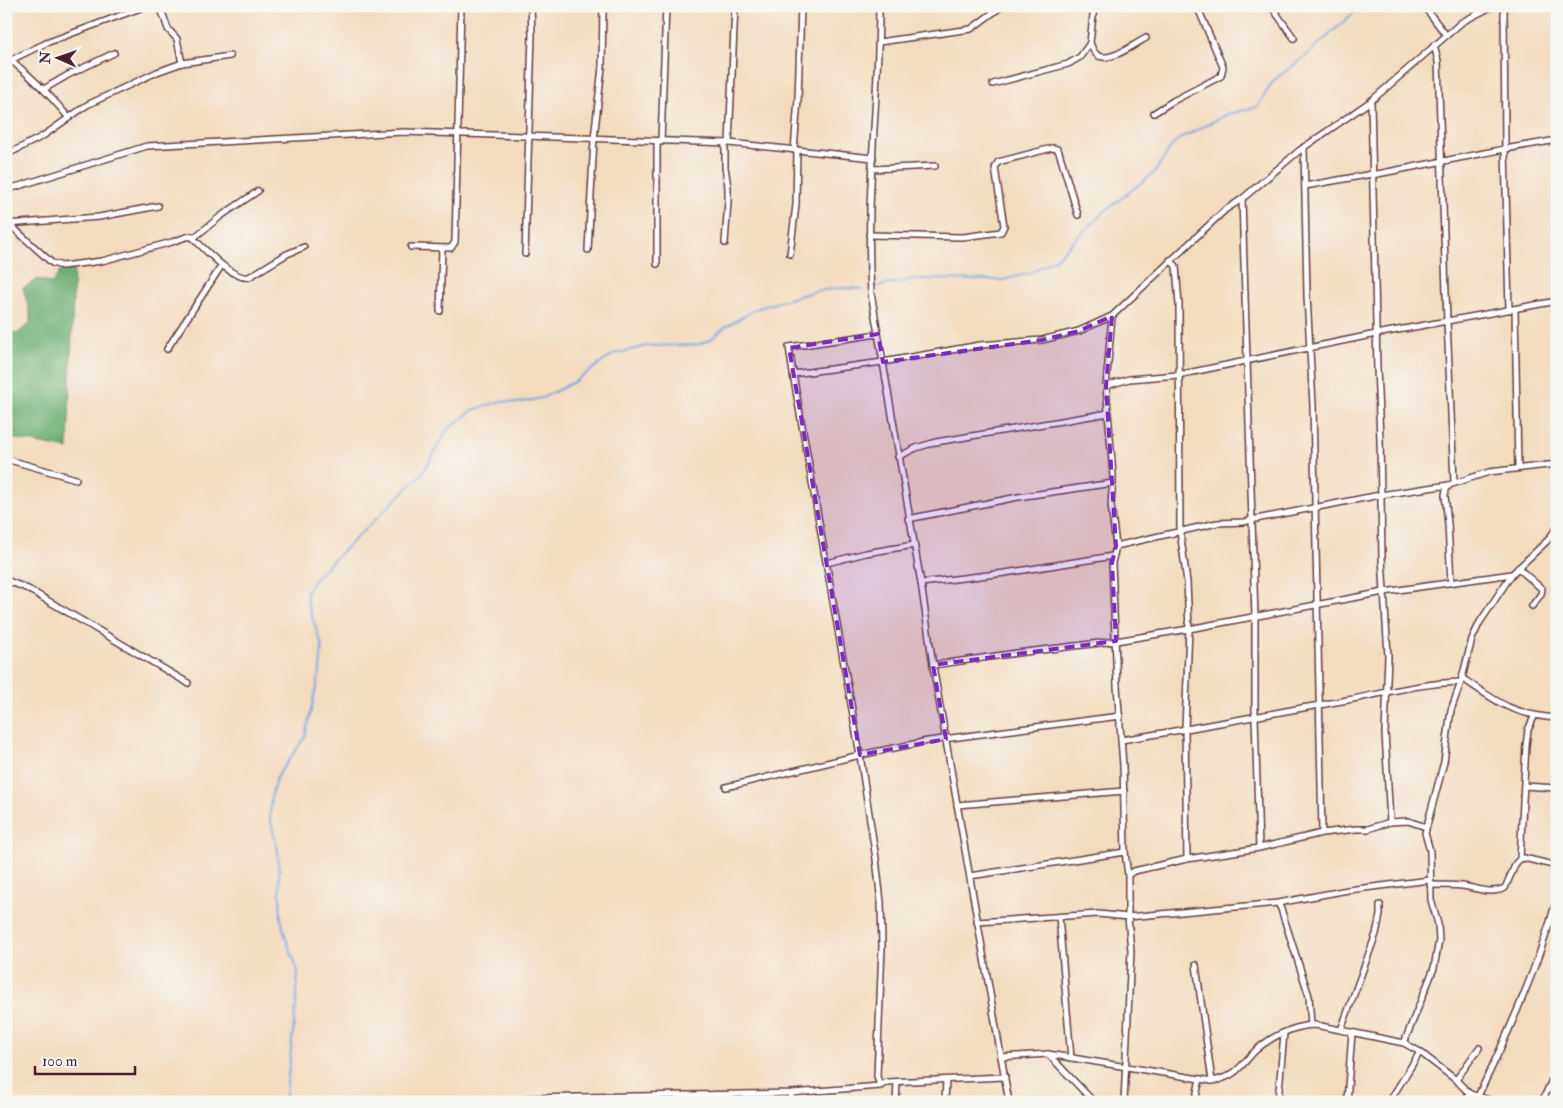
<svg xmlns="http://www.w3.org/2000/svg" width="1563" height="1108" font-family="'IM FELL Double Pica',serif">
  <rect width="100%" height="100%" fill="#f6f6f2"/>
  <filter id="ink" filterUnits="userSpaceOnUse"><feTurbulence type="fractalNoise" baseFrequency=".02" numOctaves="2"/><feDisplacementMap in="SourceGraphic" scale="10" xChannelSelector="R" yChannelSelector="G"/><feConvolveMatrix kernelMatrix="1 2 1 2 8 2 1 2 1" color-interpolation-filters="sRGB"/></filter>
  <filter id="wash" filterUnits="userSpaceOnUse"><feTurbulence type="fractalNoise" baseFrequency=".0096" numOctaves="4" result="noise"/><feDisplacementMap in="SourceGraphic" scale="20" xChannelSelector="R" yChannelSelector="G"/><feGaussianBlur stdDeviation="1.12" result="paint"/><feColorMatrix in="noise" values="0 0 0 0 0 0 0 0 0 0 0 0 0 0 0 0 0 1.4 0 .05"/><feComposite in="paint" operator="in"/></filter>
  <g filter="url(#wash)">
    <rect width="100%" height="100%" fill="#f3dcbe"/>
    <path fill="#6daf72" stroke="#5c674e" d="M74,268L68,449L6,437V329L9,328L16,334L30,324V313L23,288L38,279L52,283L61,270Z"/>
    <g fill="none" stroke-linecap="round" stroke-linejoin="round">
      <g stroke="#76a6e0" stroke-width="2">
        <path d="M874,287L916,279L1003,280L1030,273L1055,259L1105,211L1155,172L1171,147L1179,139L1228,114L1257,107L1274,80L1308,54L1361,6"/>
        <path d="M285,1102L296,1006L298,971L286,939L281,919L278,851L270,818L271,797L276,778L305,737L320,671L322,646L307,602V591L317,576L422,474L447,430L473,410L502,401L518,403L542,398L574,382L614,354L647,346L696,345L710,340L725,327L758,308L816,291L842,288L862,289"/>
      </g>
    </g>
  </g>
  <g filter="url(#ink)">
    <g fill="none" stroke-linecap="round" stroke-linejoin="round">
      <defs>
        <g id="minor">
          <path d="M160,6L168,29L177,39L182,63"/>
          <path d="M879,6C879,102 865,198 871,293L921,583L934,672L1009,1102"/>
          <path d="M1271,6L1294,38"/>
          <path d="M1424,6L1446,35"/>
          <path d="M1504,6L1505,149L1509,310"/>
          <path d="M879,42L971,29L1002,6"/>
          <path d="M1090,43C1092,47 1093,51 1096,54C1107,65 1135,44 1146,38"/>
          <path d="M1434,45L1438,61L1447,321L1454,482"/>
          <path d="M6,57C31,75 50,95 69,118"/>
          <path d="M11,60L46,43L146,6"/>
          <path d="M993,84L1068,64L1080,57L1090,43L1094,6"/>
          <path d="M44,89L68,75L114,53"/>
          <path d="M1371,101L1377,368L1380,439L1382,558L1388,656L1385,733L1390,822"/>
          <path d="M1154,113L1173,101L1221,76L1223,67L1197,6"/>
          <path d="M661,142L666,6"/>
          <path d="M725,143V167L728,187V201L725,243"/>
          <path d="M729,143L735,6"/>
          <path d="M1304,147L1307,296L1313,405L1322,833"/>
          <path d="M794,150L798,99L801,6"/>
          <path d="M6,155L43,136L87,105L157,72L182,63L230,56"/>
          <path d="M872,169L935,166"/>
          <path d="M1372,175L1505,149L1557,140"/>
          <path d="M1305,186L1372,174"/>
          <path d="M6,190L147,146L404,132L729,143L873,158"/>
          <path d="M1242,199L1255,617V716L1259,848"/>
          <path d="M8,223L52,263L62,266L102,261L172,242L186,237L196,236L221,216L258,191"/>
          <path d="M7,224L99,217L158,206"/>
          <path d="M869,235L963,237L1001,232L1004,226L995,168L998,162L1052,148L1057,149L1059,152L1078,215"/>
          <path d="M191,236C203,247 233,281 249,277L287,254L304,247"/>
          <path d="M411,247L451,248L455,242L461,6"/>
          <path d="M588,250L594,139L602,67L603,6"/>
          <path d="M525,254L532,35L531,6"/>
          <path d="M790,254L796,205L797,150"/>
          <path d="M1170,260L1176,266L1179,305L1180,531L1187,582L1189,629L1185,729L1187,859"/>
          <path d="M657,264V142"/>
          <path d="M1515,309L1518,468"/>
          <path d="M440,311L442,248"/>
          <path d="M1112,316L1106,386L1113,476L1111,505L1116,546L1112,563L1117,686L1123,765L1125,852L1128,875"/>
          <path d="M167,349L222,265"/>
          <path d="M793,374L789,347L878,334"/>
          <path d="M1106,386L1129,379L1178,375L1376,334L1557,301"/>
          <path d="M898,457L916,448L936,442L1109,413"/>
          <path d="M6,459L76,479"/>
          <path d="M908,519L1018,497L1113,483"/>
          <path d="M1116,546L1217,523L1245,522L1251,520L1380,495L1449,485"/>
          <path d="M827,563L866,553L914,545"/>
          <path d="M1518,568L1542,589L1541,594L1532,606"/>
          <path d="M6,580L28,589L188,683"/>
          <path d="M921,583L1005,573L1113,556"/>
          <path d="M1451,583L1448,524L1445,495L1446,490L1449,485L1489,472L1557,464"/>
          <path d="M933,665L1017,653L1116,641L1189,629L1384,592L1512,574"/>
          <path d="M1462,678C1497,702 1513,715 1557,718"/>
          <path d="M1121,740C1197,728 1272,713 1348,700C1385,693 1422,683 1461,682"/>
          <path d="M1524,786L1557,788"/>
          <path d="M726,787L860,755L928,741L1120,716"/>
          <path d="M957,805L1124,791"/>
          <path d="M1520,859L1524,858L1557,866"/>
          <path d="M970,876L1125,852"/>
          <path d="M1430,885C1441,885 1452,885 1462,886C1477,888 1490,895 1505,888L1516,863L1520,859L1526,745L1528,730L1534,717"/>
          <path d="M1278,903L1281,909L1309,996L1311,1025"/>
          <path d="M1059,917L1071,1058"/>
          <path d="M977,922L1098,914L1128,917V875L1134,871L1187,859L1259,848L1322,833L1356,829H1368L1390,822L1408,821L1426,827"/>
          <path d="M1196,965L1212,1081"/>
          <path d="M1341,1030L1376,934L1380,915V905"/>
          <path d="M1404,1043L1434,968L1439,940L1438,924L1431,900L1430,851L1425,833L1444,762L1451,710L1461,682L1472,639L1480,622L1512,574L1547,541L1557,528"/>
          <path d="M1048,1054L1094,1102"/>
          <path d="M1001,1057L1048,1054L1212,1081C1243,1076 1243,1057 1265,1043C1279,1033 1299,1025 1316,1025L1404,1043L1420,1052L1456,1080L1470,1094L1496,1102"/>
          <path d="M1005,1077L887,1082L880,1086L877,1076L882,947L881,902L876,859L860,755L793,374L883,362L980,345L1042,340L1079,331L1112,316L1225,210L1242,199L1300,150L1371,101L1462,22L1493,6"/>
          <path d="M1456,1080L1479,1048"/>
          <path d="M1478,1096C1509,1033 1538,967 1557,898"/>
          <path d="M529,1098L792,1093L880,1086"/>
          <path d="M789,1102L792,1093"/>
          <path d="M896,1102L897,1082"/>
          <path d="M945,1102L946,1080"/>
          <path d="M1124,1102L1131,951L1128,917L1278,903L1348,890L1430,880"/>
          <path d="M1195,1102L1200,1079"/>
          <path d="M1278,1102L1284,1033"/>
          <path d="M1347,1102L1352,1032"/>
          <path d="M1389,1102L1420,1052"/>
          <path d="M1464,1102L1470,1094"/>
          <path d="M1542,1102L1557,1069"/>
        </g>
      </defs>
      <use href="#minor" stroke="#633b41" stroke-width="8"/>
      <use href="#minor" stroke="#fff" stroke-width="5"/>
    </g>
  </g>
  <path fill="#7b2cbf" fill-opacity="0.2" stroke="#7b2cbf" stroke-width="4" stroke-dasharray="10 6" stroke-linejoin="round" d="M1112,316L1106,386L1116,546L1112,563L1116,641L933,665L946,739L860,755L789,348L878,334L883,362L1042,340L1079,331Z"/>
  <rect width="1563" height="1108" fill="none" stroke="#f6f6f2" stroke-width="25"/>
  <g transform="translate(58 58) rotate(272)" stroke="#f6f6f2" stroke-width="4" paint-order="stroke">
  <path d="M0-4L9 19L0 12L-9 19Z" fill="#4a1f2b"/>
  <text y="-8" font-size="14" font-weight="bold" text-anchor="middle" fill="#4a1f2b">N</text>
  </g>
  <path d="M35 1066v8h100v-8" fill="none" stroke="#4a1f2b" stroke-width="2.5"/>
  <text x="42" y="1066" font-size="15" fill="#4a1f2b" stroke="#f6f6f2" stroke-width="4" paint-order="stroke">100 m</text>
</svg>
